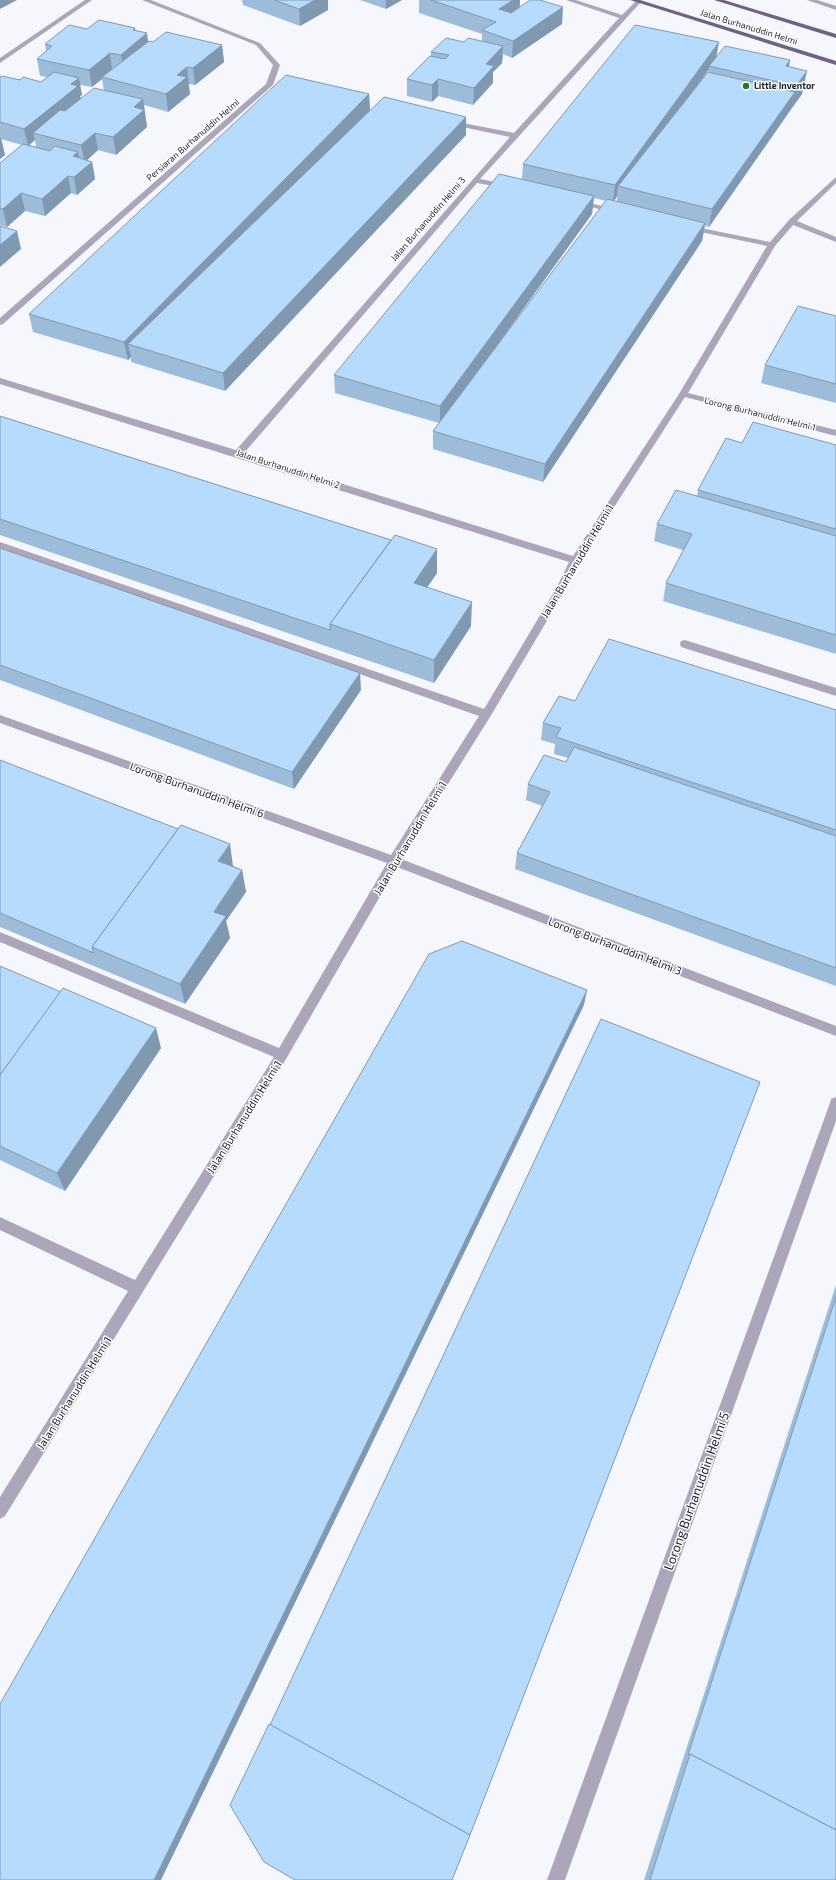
<svg xmlns="http://www.w3.org/2000/svg" width="836" height="1880" font-family="'Exo 2',sans-serif">
  <rect width="100%" height="100%" fill="#f5f7fd"/>
  <g fill="none" stroke-linecap="round" stroke-linejoin="round">
    <g fill="#aba6b9" fill-rule="evenodd">
      <path d="M85,0H92L0,63V58Z"/>
      <path d="M142,0H151L260,43L280,65L273,85L3,324L0,325V318L266,84L273,65L256,45Z"/>
      <path d="M566,0H576L622,15L636,1L641,2L480,179L510,185V189L477,183L244,453L573,556L679,394L767,246L686,229V225L770,242L789,220L836,177V183L797,221L836,237V242L793,225L775,246L688,393L836,430V436L685,397L580,560L567,587L490,717L401,859L836,1026V1036L397,867L286,1059L5,1516L0,1519V1497L128,1291L0,1230V1217L135,1280L274,1057L0,942V932L279,1048L387,863L0,723V715L391,855L479,716L0,548V542L484,709L557,587L569,562L0,384V378L236,450L510,137L448,124V120L514,133L619,18Z"/>
      <path d="M807,0H817L836,6V10Z"/>
      <path d="M575,200L616,209L620,211L616,213L578,204H575Z"/>
      <path d="M685,640L836,688V696L681,647L680,644L681,641Z"/>
      <path d="M836,1097V1121L565,1880H547L830,1103L831,1099Z"/>
    </g>
    <g fill="#6d6483" fill-rule="evenodd">
      <path d="M630,0H640L836,61V65Z"/>
      <path d="M714,0H724L836,34V38Z"/>
    </g>
  </g>
  <g fill="#9dbcd9" fill-rule="evenodd">
    <path d="M242,0H328V10L300,26L243,5Z"/>
    <path d="M360,0H402L386,9Z"/>
    <path d="M419,0H520V7L562,24L512,58L503,54L502,63L493,72V83L473,105L438,96L432,102L407,96V79L431,56V52L464,42L482,41V34L419,13Z"/>
    <path d="M87,29L135,30L148,42L222,45L224,62L195,85L189,84H188L190,94L168,112L144,105L147,127L116,155L98,150L87,160L92,162L95,179L77,195L71,193L45,216L25,211L7,227L0,225V163L22,145L1,139L5,155L0,159V77L41,82L47,77L40,76L37,59L46,51L45,44ZM102,79L104,90L81,98L80,96L82,95L80,85L92,87ZM35,140L36,147L29,145Z"/>
    <path d="M716,57L790,60L789,67L802,94L709,227L705,226L702,241L543,482L433,449V431L439,423L335,393L334,375L522,179L523,164ZM709,69L708,72L690,95ZM617,196V202L614,201ZM594,198L606,201L483,365L592,214Z"/>
    <path d="M369,94L370,110L466,117V135L225,391L131,362V357L128,360L33,332L29,314Z"/>
    <path d="M836,316V403L761,383L765,365Z"/>
    <path d="M0,416L391,540L437,549V573L427,587L471,626L434,683L0,535Z"/>
    <path d="M742,443L836,445V654L663,601L666,583L683,550L654,541L657,524L697,496L698,490Z"/>
    <path d="M0,548L361,690L294,789L0,680Z"/>
    <path d="M575,701L836,710V986L515,869L517,853L542,806L526,800L528,784L566,762L568,758L554,754L555,744L541,740L543,723Z"/>
    <path d="M0,760L242,870L246,892L226,921L230,938L185,1004L0,927Z"/>
    <path d="M0,966L161,1048L65,1191L0,1160Z"/>
    <path d="M836,1285V1880H644Z"/>
  </g>
  <g fill="#8099b0">
    <path d="M0,0H17L0,9Z"/>
    <path d="M315,0H328V10L300,26L299,9Z"/>
    <path d="M386,0H402L386,9Z"/>
    <path d="M513,0H520L519,12L499,25V9Z"/>
    <path d="M563,7L562,24L512,58L513,41Z"/>
    <path d="M135,28L137,41L147,33L149,50L124,72L121,55L133,30Z"/>
    <path d="M719,42L716,59L709,66V69L624,187L618,186L617,196L613,203L615,185Z"/>
    <path d="M222,45L224,62L195,85L193,68Z"/>
    <path d="M503,46L502,63L493,72V83L473,105L474,88L486,64Z"/>
    <path d="M110,53L112,70L102,77V79L92,87L89,70Z"/>
    <path d="M790,60L786,83V66Z"/>
    <path d="M187,67L190,94L168,112L166,94L177,75Z"/>
    <path d="M807,71L802,94L791,109L796,86Z"/>
    <path d="M79,78L82,95L80,96L81,103L33,133L35,140L28,146L24,129L71,84Z"/>
    <path d="M438,79V96L432,102V85Z"/>
    <path d="M795,92L791,109L709,227L712,209Z"/>
    <path d="M369,94L370,111L128,344L131,357L128,360L124,342Z"/>
    <path d="M143,99L147,127L116,155L113,137L134,107Z"/>
    <path d="M466,117V135L225,391L223,373Z"/>
    <path d="M95,133L98,150L85,162L81,145Z"/>
    <path d="M0,138H1L5,155L0,159Z"/>
    <path d="M78,152L81,170L73,156Z"/>
    <path d="M92,162L95,179L77,195L74,177Z"/>
    <path d="M68,176L71,193L45,216L42,199Z"/>
    <path d="M21,193L25,211L7,227L3,209Z"/>
    <path d="M594,196L592,214L440,424V406Z"/>
    <path d="M705,223L702,241L543,482L545,464Z"/>
    <path d="M17,231L21,249L0,267V245Z"/>
    <path d="M437,549V573L414,607V583Z"/>
    <path d="M472,602L471,626L434,683V660Z"/>
    <path d="M360,673L361,690L294,789L292,772Z"/>
    <path d="M230,844L233,866L222,883L218,861Z"/>
    <path d="M242,870L246,892L226,921L230,938L185,1004L180,984L214,912Z"/>
    <path d="M587,990L584,1005L161,1880H154Z"/>
    <path d="M156,1028L161,1048L65,1191L57,1173Z"/>
  </g>
  <g fill="#b7dbfc" stroke="#8099b0">
    <path d="M274,0H315L299,9Z"/>
    <path d="M431,0H513L499,9L511,13L530,0H540L563,7L513,41L482,30L496,22Z"/>
    <path d="M99,20L135,28L133,30L147,33L121,55L110,53L89,70L37,59L52,46L45,44L69,25L87,29Z"/>
    <path d="M635,25L719,42L615,185L523,164Z"/>
    <path d="M166,32L222,45L193,68L187,67L177,75L187,77L166,94L102,77L149,41L153,42Z"/>
    <path d="M446,38L464,42L468,38L503,46L486,64L494,66L474,88L438,79L432,85L407,79L430,56L445,59L449,55L431,52Z"/>
    <path d="M725,46L790,60L786,66L807,71L796,86L709,66Z"/>
    <path d="M54,72L79,78L71,84L78,86L24,129L0,122V77L2,76L20,80L23,77L41,82Z"/>
    <path d="M708,72L795,92L712,209L618,186Z"/>
    <path d="M286,75L369,94L124,342L29,314Z"/>
    <path d="M94,88L143,99L134,107L144,110L113,137L95,133L81,145L33,133L60,110L65,111Z"/>
    <path d="M384,97L466,117L223,373L128,344Z"/>
    <path d="M23,144L50,151L55,146L78,152L73,156L92,162L74,177L68,176L42,199L21,193L3,209L0,208V163Z"/>
    <path d="M499,174L594,196L440,406L334,375Z"/>
    <path d="M607,199L705,223L545,464L433,431Z"/>
    <path d="M0,226L17,231L0,245Z"/>
    <path d="M798,306L836,316V384L765,365Z"/>
    <path d="M0,416L391,540L330,624V630L0,519Z"/>
    <path d="M753,422L836,445V529L698,490L726,438L742,443Z"/>
    <path d="M676,490L836,536V635L666,583L692,534L657,524Z"/>
    <path d="M395,535L437,549L414,583L472,602L434,660L330,624Z"/>
    <path d="M0,548L360,673L292,772L0,665Z"/>
    <path d="M609,639L836,710V830L556,737L561,728L543,723L559,696L575,701Z"/>
    <path d="M574,747L836,836V968L517,853L550,792L528,784L544,755L566,762Z"/>
    <path d="M0,760L178,829L92,947L94,953L0,913Z"/>
    <path d="M181,825L230,844L218,861L242,870L214,912L226,916L180,984L92,947Z"/>
    <path d="M462,941L587,990L154,1880H0V1704L429,954Z"/>
    <path d="M0,966L61,992L0,1075Z"/>
    <path d="M63,988L156,1028L57,1173L0,1146V1075Z"/>
    <path d="M601,1019L760,1082L470,1835L270,1725Z"/>
    <path d="M836,1297V1830L690,1754L688,1755Z"/>
    <path d="M269,1724L470,1835L452,1880H295L264,1862L230,1805Z"/>
    <path d="M690,1754L836,1830V1880H650Z"/>
  </g>
  <circle fill="#257a26" stroke="#fff" stroke-width="1.5" cx="746" cy="86" r="4"/>
  <g text-anchor="middle" stroke-width="3" stroke-linejoin="round" paint-order="stroke">
    <g font-size="9" fill="#1e212c" stroke="#fff">
      <text transform="translate(749 27) rotate(17)" y="3">Jalan Burhanuddin Helmi</text>
      <text transform="translate(193 140) rotate(-41)" y="3">Persiaran Burhanuddin Helmi</text>
      <text transform="translate(428 219) rotate(-49)" y="3">Jalan Burhanuddin Helmi 3</text>
      <text transform="translate(760 414) rotate(14)" y="3">Lorong Burhanuddin Helmi 1</text>
      <text transform="translate(288 469) rotate(18)" y="3">Jalan Burhanuddin Helmi 2</text>
    </g>
    <g font-size="9" font-weight="bold" fill="#1e212c" stroke="#fff" text-anchor="start">
      <text x="754" y="89">Little Inventor</text>
    </g>
    <g font-size="11" fill="#1e212c" stroke="#fff">
      <text transform="translate(577 561) rotate(-59)" y="4">Jalan Burhanuddin Helmi 1</text>
      <text transform="translate(197 790) rotate(20)" y="4">Lorong Burhanuddin Helmi 6</text>
      <text transform="translate(410 838) rotate(-59)" y="4">Jalan Burhanuddin Helmi 1</text>
      <text transform="translate(615 946) rotate(21)" y="4">Lorong Burhanuddin Helmi 3</text>
      <text transform="translate(244 1117) rotate(-58)" y="4">Jalan Burhanuddin Helmi 1</text>
      <text transform="translate(74 1393) rotate(-58)" y="4">Jalan Burhanuddin Helmi 1</text>
    </g>
    <g font-size="13" fill="#1e212c" stroke="#fff">
      <text transform="translate(696 1491) rotate(-70)" y="5">Lorong Burhanuddin Helmi 5</text>
    </g>
  </g>
</svg>
